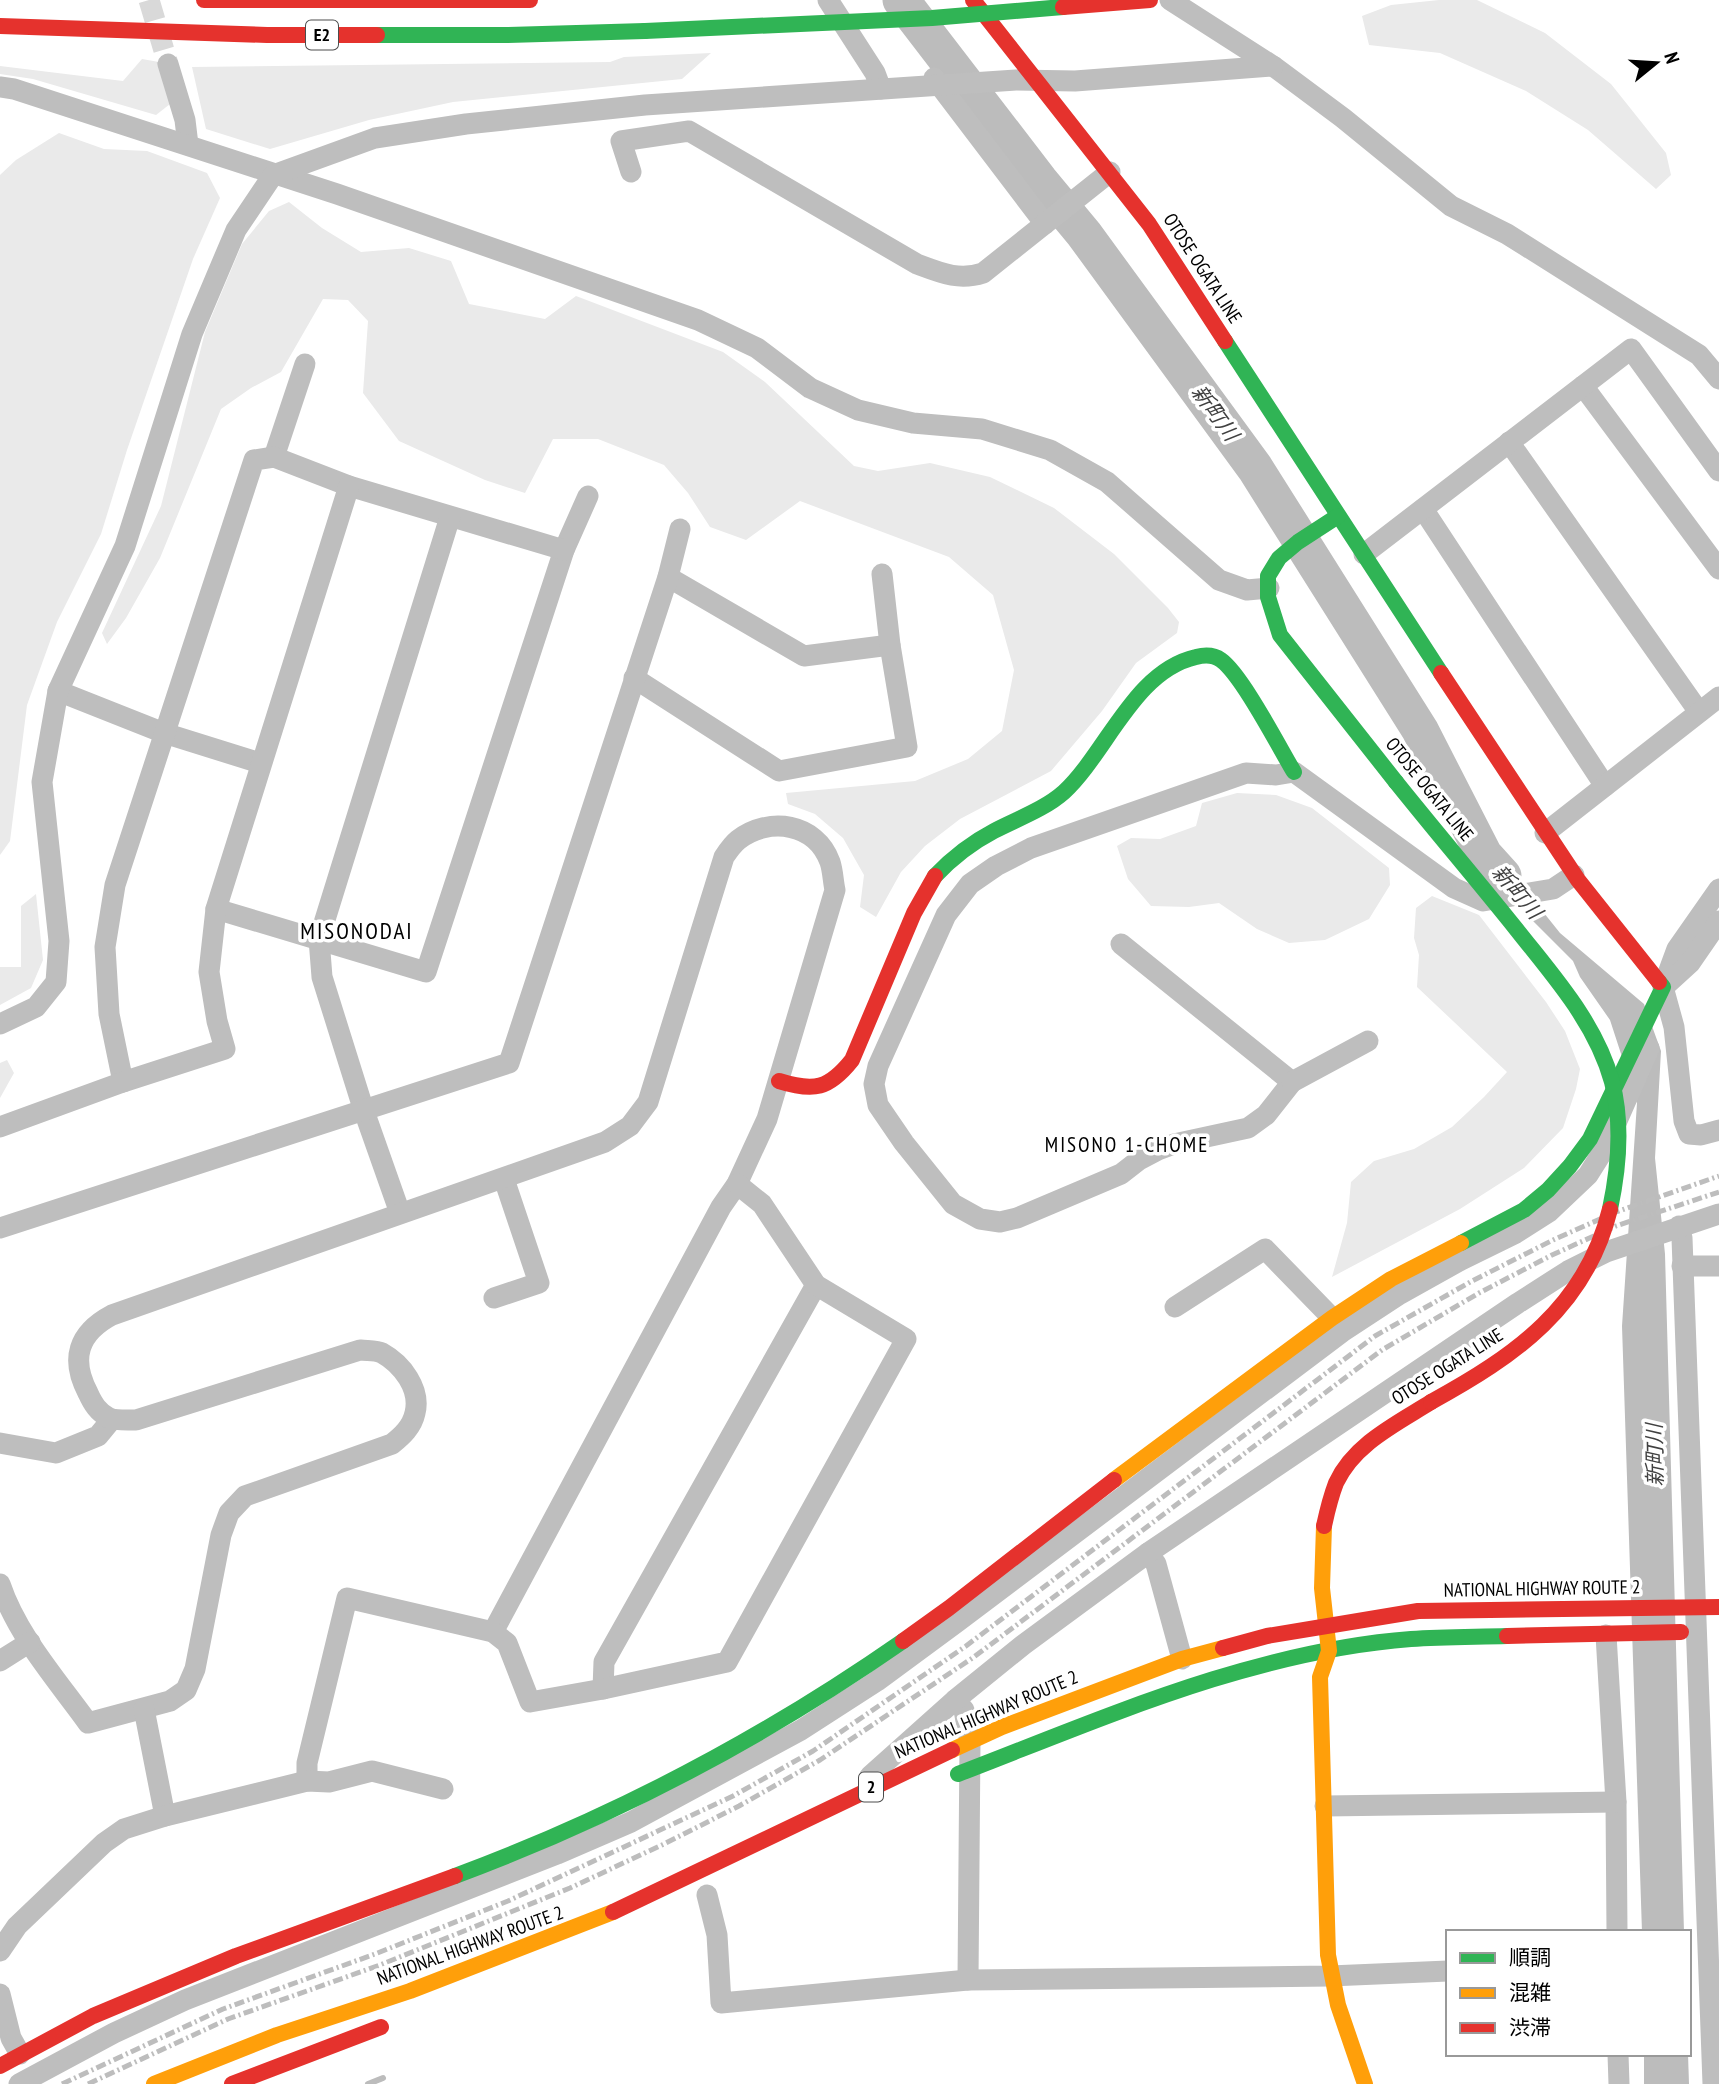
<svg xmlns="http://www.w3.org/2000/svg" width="1719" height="2084" font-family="'PT Sans Narrow','Noto Sans JP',sans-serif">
  <rect width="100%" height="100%" fill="#fff"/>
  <g fill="#eaeaea">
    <path d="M1439,0H1477L1545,33L1611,84L1666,153L1671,175L1656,189L1588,130L1526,91L1440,53L1369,45L1362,16L1391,5Z"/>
    <path d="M711,53L682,79L453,102L369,120L270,149L206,129L192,67L610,62L624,57Z"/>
    <path d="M142,59L159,62L170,104L156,115L33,79L0,74V66L123,81Z"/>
    <path d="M59,133L104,149L147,151L207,173L220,198L193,259L127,450L101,534L57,622L27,705L10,841L0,855V175L16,160Z"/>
    <path d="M289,202L322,228L361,252L409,248L451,261L469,304L545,319L576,296L723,352L765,382L854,466L878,471L930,463L990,477L1054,508L1114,554L1168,608L1179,622L1177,633L1136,663L1102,711L1051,771L960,819L925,846L901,872L876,917L860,907L864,875L843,838L815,814L788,804L786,793L915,781L968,759L1002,731L1014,670L993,595L949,557L800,501L746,540L710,527L688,493L664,465L598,439H553L525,493L485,480L399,441L363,393L368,321L348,300L323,299L281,372L251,388L221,409L160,558L126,618L107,644L102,633L161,506L205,332L242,244L269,211Z"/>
    <path d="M1237,793L1276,795L1312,808L1389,868L1390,885L1369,919L1325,940L1289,943L1257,929L1219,903L1189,907L1151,906L1128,879L1117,846L1131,838L1160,839L1196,826L1202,803Z"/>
    <path d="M36,894L43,960L31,988L0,1005V967H21V906Z"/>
    <path d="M1432,896L1479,915L1546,1002L1565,1031L1580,1069L1576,1089L1563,1128L1524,1168L1460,1209L1332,1277L1347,1223L1351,1182L1374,1161L1414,1149L1452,1127L1484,1097L1507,1072L1417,987L1419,955L1414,938L1416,908Z"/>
    <path d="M7,1060L14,1073L0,1098V1063Z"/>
  </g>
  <g fill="#bcbcbc">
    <path d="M1473,832L1497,866L1520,883L1560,933L1644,1004L1661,1051L1655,1158L1665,1254L1684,1932H1642L1622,1326L1637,1103L1610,1020L1580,977L1573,961L1525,913L1483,859Z"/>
    <path d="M1644,2054H1688L1689,2084H1644Z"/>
  </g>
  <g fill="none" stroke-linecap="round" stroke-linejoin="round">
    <path stroke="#bcbcbc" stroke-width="6" d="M368,2084L383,2078"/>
    <path stroke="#bcbcbc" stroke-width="37" d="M901,0L1040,181L1084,234L1255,468L1420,730L1484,855L1503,876"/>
    <path stroke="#d9d9d9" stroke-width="21" stroke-dasharray="21 10" stroke-linecap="butt" d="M149,0L168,64"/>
    <g stroke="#bebebe" stroke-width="21">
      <path d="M828,0L875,73L881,89"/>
      <path d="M1170,0L1273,66L1343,118L1451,206L1507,234L1699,355L1719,379"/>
      <path d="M168,64L185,120L188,145"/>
      <path d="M934,78L1045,224"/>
      <path d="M0,87L14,89L337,194L698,320L757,348L810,388L858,410L913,423L982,429L1050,450L1107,482L1219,580L1247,590L1269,588"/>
      <path d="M631,172L621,141L689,131L917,264C941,273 959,281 983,273L1110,172"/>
      <path d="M1583,386L1719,569"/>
      <path d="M1509,442L1699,712"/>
      <path d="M274,457L305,364"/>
      <path d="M1423,509L1605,786"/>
      <path d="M1364,554L1631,349L1719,471"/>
      <path d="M668,577L804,656L890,645"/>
      <path d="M634,678L779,771L907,747L890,645L882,574"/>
      <path d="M58,691L164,733L260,763"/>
      <path d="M1545,833L1719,697"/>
      <path d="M1719,889L1677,949L1663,987L1674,1027L1684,1121L1689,1134L1701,1135L1719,1130"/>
      <path d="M216,909L426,972L564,550L588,496"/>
      <path d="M1121,944L1292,1082L1266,1115L1248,1128L1174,1144L1158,1150L1139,1160L1121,1174L1017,1218L1000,1222L980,1219L953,1204L904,1143L878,1105L874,1084L878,1066L946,915L970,884L996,866L1031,848L1246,773L1276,775L1294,772L1454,888L1483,901L1553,889L1574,875"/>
      <path d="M1667,984L1690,963L1719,921"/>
      <path d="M0,1024L36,1007L56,982L59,941L42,782L58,691L125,546L192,334L236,230L273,175L375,138L466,124L645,105L1016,80L1075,81L1273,66"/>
      <path d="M123,1082L109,1014L105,947L115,885L254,460L274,457L349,486L564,550"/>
      <path d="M1292,1082L1368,1041"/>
      <path d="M0,1127L123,1082L225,1049L217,1021L209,972L216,909L349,486"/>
      <path d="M400,1213L364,1111L322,977L319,939L450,517"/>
      <path d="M1679,1226L1682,1238L1713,2084"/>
      <path d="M0,1228L509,1063L668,577L680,529"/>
      <path d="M1682,1266H1719"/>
      <path d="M494,1298L539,1283L504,1179"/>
      <path d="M1175,1307L1265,1249L1332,1318"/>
      <path d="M0,1443L56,1453L98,1436L112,1419"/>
      <path d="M1148,1553L1156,1564L1182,1659"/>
      <path d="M0,1584C17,1635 57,1680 88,1723L170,1701L186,1690L195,1669L221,1535L229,1513L245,1496L392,1444C402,1436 412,1427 415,1413C421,1389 402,1364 382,1353C376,1350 367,1351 360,1350L136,1420C128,1420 117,1421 109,1418C98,1412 93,1404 88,1393C70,1359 78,1333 112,1315L605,1142L630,1126L648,1102L724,857C728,851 733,844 738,840C769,816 816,823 830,862C833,871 833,881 835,890L767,1119L737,1184L721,1207L493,1632"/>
      <path d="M1606,1635L1616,1802L1617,1932"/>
      <path d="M0,1661L30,1642"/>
      <path d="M603,1689L604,1662L816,1285"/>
      <path d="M955,1700L964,1710L970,1742L968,1980"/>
      <path d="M144,1709L165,1816"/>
      <path d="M870,1776L955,1700L1023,1645L1148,1553L1518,1303L1568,1271L1606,1252L1719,1214"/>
      <path d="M307,1781V1763L347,1598L493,1632L507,1643L530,1702L603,1689L727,1662L906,1339L816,1285L762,1204L737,1184"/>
      <path d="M1325,1806L1616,1802"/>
      <path d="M707,1895L717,1935L721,2003L968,1980L1330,1976L1448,1971"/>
      <path d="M0,1951L17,1926L104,1843L124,1829L165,1816L307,1781L329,1782L372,1771L443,1789"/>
      <path d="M0,1994L11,2038L20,2054"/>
      <path d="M1618,2054L1619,2084"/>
      <path d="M19,2084L114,2033L185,2000L557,1854L631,1822L801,1730L877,1681L957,1622L1342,1332L1400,1294L1461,1260L1516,1233L1549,1212L1588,1175L1605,1148L1649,1048"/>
    </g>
    <g stroke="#30b455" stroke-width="16">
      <path d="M377,35H508L645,31"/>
      <path d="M1225,341L1441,673"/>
      <path d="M1338,516L1298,542L1279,558L1268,576V597L1280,635L1396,782"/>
      <path d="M935,876C953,857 971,843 994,831C1017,819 1045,809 1064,792C1107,752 1134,671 1196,657C1204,655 1214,655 1221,660C1242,675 1279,747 1294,772"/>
      <path d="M1461,1243L1524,1210L1548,1190L1570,1166L1590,1139L1663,987L1659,982"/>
      <path d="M958,1774C1104,1718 1253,1651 1411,1639C1443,1637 1475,1637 1507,1636"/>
      <path d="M455,1876C614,1817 764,1738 903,1641"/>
    </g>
    <g stroke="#ff9f0a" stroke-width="16">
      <path d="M1114,1480L1332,1318L1391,1279L1461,1243"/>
      <path d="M1324,1526L1322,1588L1329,1651L1320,1677L1328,1955L1338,2005L1365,2084"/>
      <path d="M952,1750L1002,1727L1182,1659L1223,1648"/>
      <path d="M154,2084L277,2035L410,1991L613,1912"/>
    </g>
    <g stroke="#e5322d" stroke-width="16">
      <path d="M204,0H530"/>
      <path d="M973,0L1149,224L1225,341"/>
      <path d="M0,26L267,35H377"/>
      <path d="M1441,673L1578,880L1659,982"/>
      <path d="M779,1081C814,1092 829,1089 852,1060L914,913L935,876"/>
      <path d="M1324,1526C1327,1512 1331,1496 1336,1483C1354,1444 1396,1424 1431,1402"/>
      <path d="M1507,1636L1681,1632"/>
      <path d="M903,1641L949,1608L1114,1480"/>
      <path d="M1223,1648L1267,1636L1418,1611L1719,1607"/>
      <path d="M613,1912L952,1750"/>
      <path d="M0,2066L93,2016L236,1956L455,1876"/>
      <path d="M232,2084L381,2027"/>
    </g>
    <g stroke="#bdbdbd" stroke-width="5" stroke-dasharray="10 3.5 2 3.5" stroke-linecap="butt">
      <path d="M62,2084L223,2009L375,1954L508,1901L733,1796L813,1751L966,1646L1375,1336L1472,1281L1553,1240L1616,1212L1719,1176"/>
      <path d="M88,2084L228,2019L380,1965L570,1888L664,1844L739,1806L820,1760L974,1657L1382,1350L1479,1293L1552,1255L1616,1226L1719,1192"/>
    </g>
    <g stroke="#30b455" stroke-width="16">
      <path d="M645,31L932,18L1063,7"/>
      <path d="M1396,782C1436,832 1477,880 1517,930C1554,977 1596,1023 1612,1082C1623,1124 1619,1167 1610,1209"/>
    </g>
    <g stroke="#e5322d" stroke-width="16">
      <path d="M1063,7L1150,0"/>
      <path d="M1431,1402C1515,1356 1586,1307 1610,1209"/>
    </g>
  </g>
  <g text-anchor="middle" stroke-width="7" stroke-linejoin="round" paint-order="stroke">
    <g fill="#fff" stroke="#4c4c4c" stroke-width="2">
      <rect x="306" y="20.5" width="32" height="29" rx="5"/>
      <rect x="859" y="1772.5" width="24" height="29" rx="5"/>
    </g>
    <g font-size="18" font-weight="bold" fill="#000">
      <text x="322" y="41">E2</text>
      <text x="871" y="1793">2</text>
    </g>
    <g font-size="19" fill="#000" stroke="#fff">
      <text transform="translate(1203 268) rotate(57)" y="7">OTOSE OGATA LINE</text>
      <text transform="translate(1430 789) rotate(51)" y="7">OTOSE OGATA LINE</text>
      <text transform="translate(1447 1366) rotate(-32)" y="7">OTOSE OGATA LINE</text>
      <text transform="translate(1542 1588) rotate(-1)" y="7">NATIONAL HIGHWAY ROUTE 2</text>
      <text transform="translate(986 1714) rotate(-23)" y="7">NATIONAL HIGHWAY ROUTE 2</text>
      <text transform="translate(470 1945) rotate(-20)" y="7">NATIONAL HIGHWAY ROUTE 2</text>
    </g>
    <g font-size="21" font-style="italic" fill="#414141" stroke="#fff">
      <text transform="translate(1215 413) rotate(54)" y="7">新町川</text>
      <text transform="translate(1517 892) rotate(49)" y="7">新町川</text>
      <text transform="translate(1655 1455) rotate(-91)" y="7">新町川</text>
    </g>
    <g font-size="21" letter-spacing="2" fill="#000" stroke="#fff">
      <text x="1127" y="1152">MISONO 1-CHOME</text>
    </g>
    <g font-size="23" letter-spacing="2" fill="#000" stroke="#fff">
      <text x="357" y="939">MISONODAI</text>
    </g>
  </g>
  <rect x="1446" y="1930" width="245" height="126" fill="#ffffff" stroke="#999999" stroke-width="2"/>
  <rect x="1460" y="1953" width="35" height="10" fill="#30b455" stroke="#999999" stroke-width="2"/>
  <text x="1509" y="1965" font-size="21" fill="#000000">順調</text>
  <rect x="1460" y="1988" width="35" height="10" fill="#ff9f0a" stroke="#999999" stroke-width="2"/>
  <text x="1509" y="2000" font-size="21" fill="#000000">混雑</text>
  <rect x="1460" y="2023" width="35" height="10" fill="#e5322d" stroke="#999999" stroke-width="2"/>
  <text x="1509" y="2035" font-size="21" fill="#000000">渋滞</text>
  <g transform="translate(1656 63) rotate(72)" stroke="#ffffff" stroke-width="5" paint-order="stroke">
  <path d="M0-5L12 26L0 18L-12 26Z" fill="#000000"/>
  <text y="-10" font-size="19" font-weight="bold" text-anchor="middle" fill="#000000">N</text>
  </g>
</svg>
